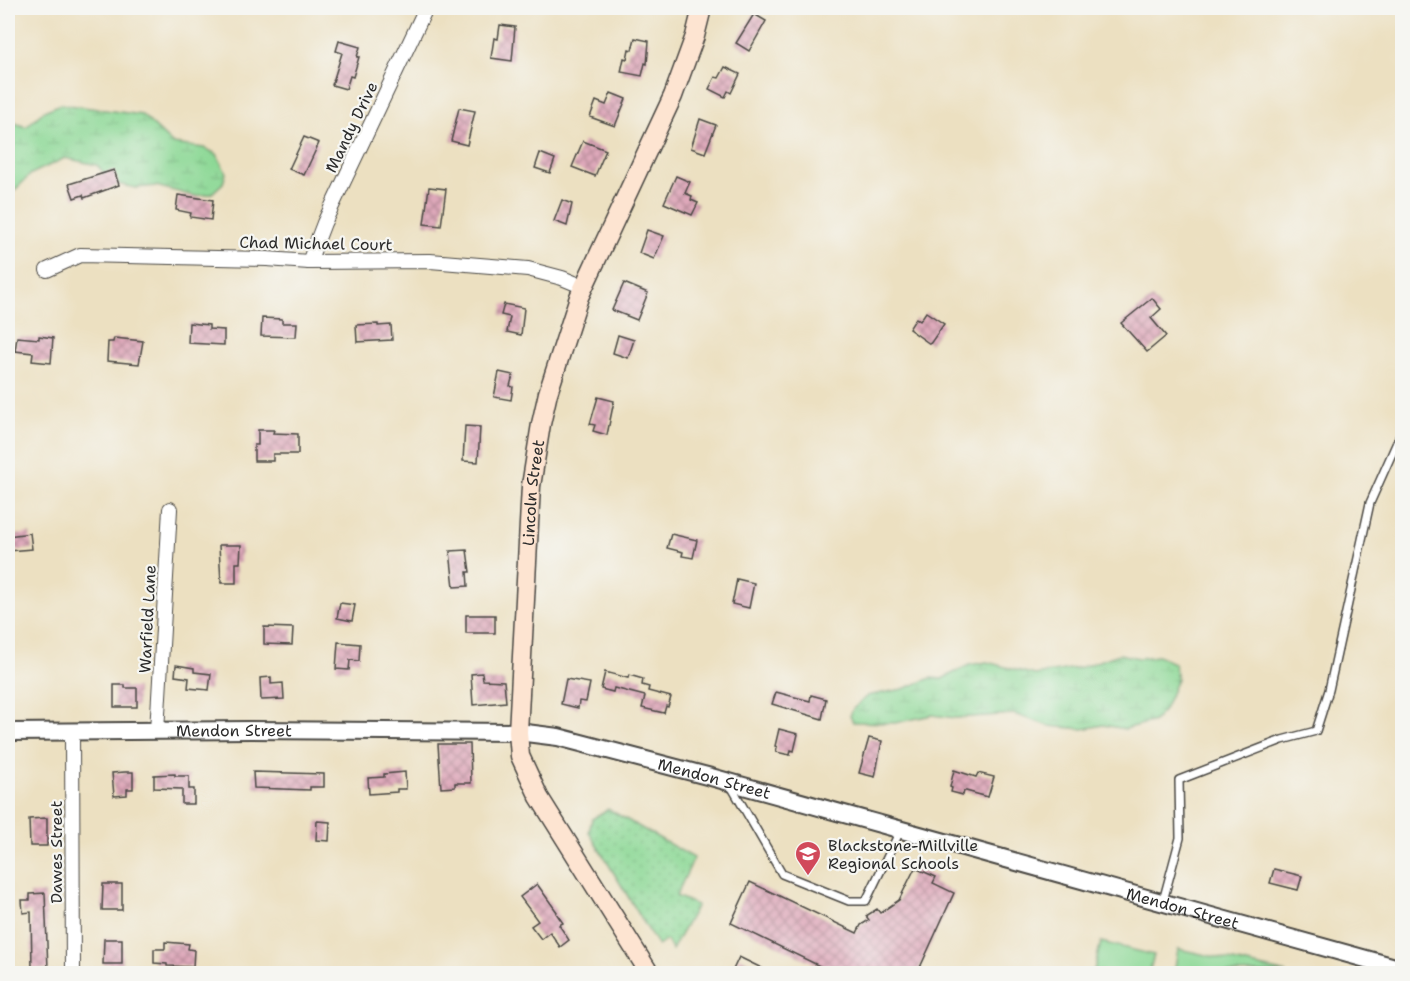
<svg xmlns="http://www.w3.org/2000/svg" width="1410" height="981" font-family="'Shantell Sans',sans-serif">
  <defs>
    <pattern id="wetland-marsh" width="20" height="14" patternUnits="userSpaceOnUse" patternTransform="scale(1.5)"><rect width="20" height="14" fill="#8cd895"/><path d="M1 5h8M5 5V1M11 12h8M15 12V8" fill="none" stroke="#79ba81"/></pattern>
    <pattern id="park-dots" width="8" height="8" patternUnits="userSpaceOnUse" patternTransform="scale(1.5)"><rect width="8" height="8" fill="#8cd895"/><path d="M2 2h.1M6 6h.1" fill="none" stroke="#79ba81" stroke-width="1.8" stroke-linecap="round"/></pattern>
    <pattern id="building-cross-hatch" width="8" height="8" patternUnits="userSpaceOnUse" patternTransform="scale(1.5)"><rect width="8" height="8" fill="#dea8ba"/><path d="M0 0l8 8M0 8l8-8" fill="none" stroke="#b48997"/></pattern>
  </defs>
  <rect width="100%" height="100%" fill="#f6f6f2"/>
  <filter id="ink" filterUnits="userSpaceOnUse"><feTurbulence type="fractalNoise" baseFrequency=".0167" numOctaves="2"/><feDisplacementMap in="SourceGraphic" scale="12" xChannelSelector="R" yChannelSelector="G"/><feConvolveMatrix kernelMatrix="1 2 1 2 8 2 1 2 1" color-interpolation-filters="sRGB"/></filter>
  <filter id="wash" filterUnits="userSpaceOnUse"><feTurbulence type="fractalNoise" baseFrequency=".008" numOctaves="4" result="noise"/><feDisplacementMap in="SourceGraphic" scale="24" xChannelSelector="R" yChannelSelector="G"/><feGaussianBlur stdDeviation="1.35" result="paint"/><feColorMatrix in="noise" values="0 0 0 0 0 0 0 0 0 0 0 0 0 0 0 0 0 1.4 0 .05"/><feComposite in="paint" operator="in"/></filter>
  <g filter="url(#wash)">
    <rect width="100%" height="100%" fill="#ece0c1"/>
    <g fill="#8cd895" stroke="#5c8260" stroke-width="1.5">
      <path d="M1101,942L1154,955L1149,973L1108,974L1094,970Z"/>
      <path d="M1178,949H1179L1287,973H1174Z"/>
    </g>
    <g fill="url(#wetland-marsh)" stroke="#5c8260" stroke-width="1.5">
      <path d="M61,104L142,115L173,144L204,148L217,154L226,173L223,183L211,194L194,196L156,186L136,188L118,184L109,179L97,165L65,158L31,174L8,197V127L12,122L26,127L44,111Z"/>
      <path d="M1119,654L1139,658L1158,656L1174,663L1177,679L1164,710L1154,721L1125,729L1103,725L1083,729L1049,726L1014,714L956,718L932,715L895,723L853,722L850,716L853,709L867,696L903,689L931,678L942,679L969,665L987,662L1035,675L1082,667Z"/>
    </g>
    <path fill="url(#park-dots)" stroke="#5c8260" stroke-width="1.5" d="M608,809L694,858L676,896L697,905L672,950L667,940L658,946L589,832L592,819Z"/>
    <g id="blocks">
      <g fill="url(#building-cross-hatch)">
        <path d="M754,14L766,21L749,51L736,43Z"/>
        <path d="M500,25L515,27L512,61L491,58L494,38L498,39Z"/>
        <path d="M635,38L649,41L647,64L645,63L642,76L621,72L624,58L627,59L629,49L632,50Z"/>
        <path d="M339,41L360,47L357,57H359L353,77L350,76L346,89L332,85L342,53L336,51Z"/>
        <path d="M725,67L740,74L731,93L728,91L725,97L709,89L715,77L719,78Z"/>
        <path d="M611,93L626,99L615,126L590,117L596,101L606,105Z"/>
        <path d="M459,108L475,111L467,145L451,141Z"/>
        <path d="M700,119L716,125L705,153L691,148Z"/>
        <path d="M304,137L319,143L304,175L289,169Z"/>
        <path d="M583,141L606,150L595,176L572,167Z"/>
        <path d="M540,153L555,159L550,173L535,168Z"/>
        <path d="M114,170L119,185L84,198L83,195L74,198L69,184Z"/>
        <path d="M676,176L690,182L685,193L692,196L691,200L698,203L692,215L664,203Z"/>
        <path d="M429,187L446,189L441,226L424,224Z"/>
        <path d="M178,195L213,200L211,220L190,217L191,213L176,210Z"/>
        <path d="M562,200L572,204L567,226L554,221Z"/>
        <path d="M647,230L664,236L654,259L639,253Z"/>
        <path d="M624,283L648,293L637,320L612,310Z"/>
        <path d="M1152,298L1161,309L1151,318L1166,336L1147,352L1121,323Z"/>
        <path d="M504,304L524,308L521,335L507,332L510,317L501,315Z"/>
        <path d="M926,312L944,324L930,344L909,329L916,318L920,321Z"/>
        <path d="M262,318L282,319V323H297L296,337L261,336Z"/>
        <path d="M189,323L209,325V329L224,330V345L188,343Z"/>
        <path d="M378,324V326L391,325L392,340L357,342L356,325Z"/>
        <path d="M618,335L634,340L628,358L613,353Z"/>
        <path d="M39,336L53,338L51,363L32,361L33,353L15,351L17,337L39,339Z"/>
        <path d="M114,338L143,341L139,364L107,361L108,342H113Z"/>
        <path d="M499,372L513,375L510,386L513,387L511,400L494,397Z"/>
        <path d="M598,397L614,401L607,435L593,431L595,425L590,424Z"/>
        <path d="M465,426L480,427L478,462L463,461Z"/>
        <path d="M258,430H274L273,433L298,434V454H273V461H254V445H258Z"/>
        <path d="M30,533L32,549L8,551V536Z"/>
        <path d="M671,534L697,540L693,558L682,556L683,552L667,548Z"/>
        <path d="M219,545H241L240,563H236V583H221Z"/>
        <path d="M467,550L470,572H467L468,586L454,587L450,551Z"/>
        <path d="M737,579L754,583L749,608L732,604Z"/>
        <path d="M340,603L355,605L352,621L337,618Z"/>
        <rect x="466" y="615" width="29" height="18"/>
        <path d="M264,627L293,628L292,645L264,644Z"/>
        <path d="M338,642L360,644L359,661L350,660L349,670L336,669Z"/>
        <path d="M176,665L194,668V672L211,674L209,690L188,688L189,678L175,676Z"/>
        <path d="M605,672L628,678L629,675L643,679L642,685L649,687L648,691L671,697L668,707L666,706L664,713L642,708L645,696L614,688L613,692L601,689Z"/>
        <path d="M482,673L483,680L504,681L506,702L473,705L471,674Z"/>
        <path d="M271,677V684L283,683L284,699L261,700L260,678Z"/>
        <path d="M566,679L590,683L586,702L579,701L578,708L561,704Z"/>
        <path d="M114,685H125V688H137V707H114Z"/>
        <path d="M776,692L810,701L811,695L826,699L822,719L772,704Z"/>
        <path d="M779,729L798,734L794,751L791,750L790,755L776,752L777,747L775,746Z"/>
        <path d="M869,738L882,741L875,777L859,773Z"/>
        <path d="M438,744H470L471,783H455V787L441,788Z"/>
        <path d="M954,770L976,777L978,773L994,777L988,797L966,791H964L963,795L951,792L952,788L950,787Z"/>
        <path d="M125,772H133V789H127V795L114,796L112,773Z"/>
        <path d="M253,772L324,774V787H310V790L254,788Z"/>
        <path d="M405,772L406,789H397V792L369,794L368,778L384,777V774Z"/>
        <path d="M175,774V776H189V789H194V804H182V789L154,788V775Z"/>
        <path d="M47,818V846H30L29,819Z"/>
        <path d="M317,821L330,822L329,841L316,840Z"/>
        <path d="M915,868L936,877L933,883L954,893L917,974H836L731,923L750,882L857,933L861,925L869,920L866,916L877,909L880,913L899,900Z"/>
        <path d="M1274,869L1302,876L1298,890L1270,883Z"/>
        <path d="M103,884H122V910H102Z"/>
        <path d="M537,884L557,912L556,913L563,923L559,925L569,940L560,947L550,932L541,939L531,926L538,921L520,897Z"/>
        <path d="M45,893L48,969H32L31,912L23,913L22,900H30V894Z"/>
        <path d="M104,939H122V964H103Z"/>
        <path d="M165,942L189,944L188,949L194,950L193,967L167,966V964L154,963V949H165Z"/>
        <path d="M739,957L774,974H731Z"/>
      </g>
    </g>
  </g>
  <g filter="url(#ink)">
    <use href="#blocks" fill-opacity="0" stroke="#484642" stroke-width="1.5"/>
    <g fill="none" stroke-linecap="round" stroke-linejoin="round">
      <defs>
        <g id="service">
          <path d="M731,786L782,874L849,901H866L900,831"/>
          <path d="M1163,901L1180,838L1179,780L1282,740L1316,731L1329,690L1370,503L1402,431"/>
        </g>
        <g id="minor">
          <path d="M309,262L324,223L426,8"/>
          <path d="M47,270L80,255L267,259L309,262L430,261L528,269L562,278L584,287"/>
          <path d="M72,731L73,974"/>
          <path d="M157,731L170,509"/>
        </g>
        <g id="tertiary">
          <path id="s1" d="M8,732L250,730L518,732L558,737L711,777L1402,969"/>
        </g>
        <g id="secondary">
          <path id="s2" d="M650,974L539,797L520,756L518,732L531,486L541,424L548,393L579,297L673,96L695,36L702,8"/>
        </g>
      </defs>
      <use href="#service" stroke="#484642" stroke-width="10"/>
      <use href="#minor" stroke="#484642" stroke-width="16"/>
      <use href="#tertiary" stroke="#484642" stroke-width="20"/>
      <use href="#secondary" stroke="#484642" stroke-width="21"/>
      <use href="#service" stroke="#fff" stroke-width="7"/>
      <use href="#minor" stroke="#fff" stroke-width="14"/>
      <use href="#tertiary" stroke="#fff" stroke-width="16"/>
      <use href="#secondary" stroke="#fde4d1" stroke-width="18"/>
    </g>
  </g>
  <defs>
    <symbol id="school-pin" viewBox="-11 -11 22 30"><path d="M0 17L-7.5 6A9.5 9.5 0 1 1 7.5 6Z" fill="#d1495b" stroke="#f6f6f2"/><path d="M0-5L7-2L0 1L-7-2ZM-4 1L0 2.5L4 1V4Q0 6-4 4Z" fill="#fff"/></symbol>
  </defs>
  <g fill-rule="evenodd">
    <use href="#school-pin" x="793" y="839" width="30" height="40"/>
  </g>
  <g text-anchor="middle" stroke-width="4.5" stroke-linejoin="round" paint-order="stroke">
    <g font-size="16" fill="#2b2b2b" stroke="#f6f6f2">
      <text transform="translate(351 127) rotate(-64)" y="6">Mandy Drive</text>
      <text transform="translate(316 243) rotate(1)" y="6">Chad Michael Court</text>
      <text dy="6" stroke="none"><textPath href="#s2" startOffset="518">Lincoln Street</textPath></text>
      <text transform="translate(147 619) rotate(-87)" y="6">Warfield Lane</text>
      <text dy="6" stroke="none"><textPath href="#s1" startOffset="226">Mendon Street</textPath></text>
      <text dy="6" stroke="none"><textPath href="#s1" startOffset="712">Mendon Street</textPath></text>
      <text transform="translate(56 852) rotate(-90)" y="6">Dawes Street</text>
      <text dy="6" stroke="none"><textPath href="#s1" startOffset="1198">Mendon Street</textPath></text>
    </g>
    <g font-size="16" fill="#2b2b2b" stroke="#f6f6f2" text-anchor="start">
      <text x="828" y="851">Blackstone-Millville<tspan x="828" dy="18">Regional Schools</tspan></text>
    </g>
  </g>
  <rect width="1410" height="981" fill="none" stroke="#f6f6f2" stroke-width="30"/>
</svg>
